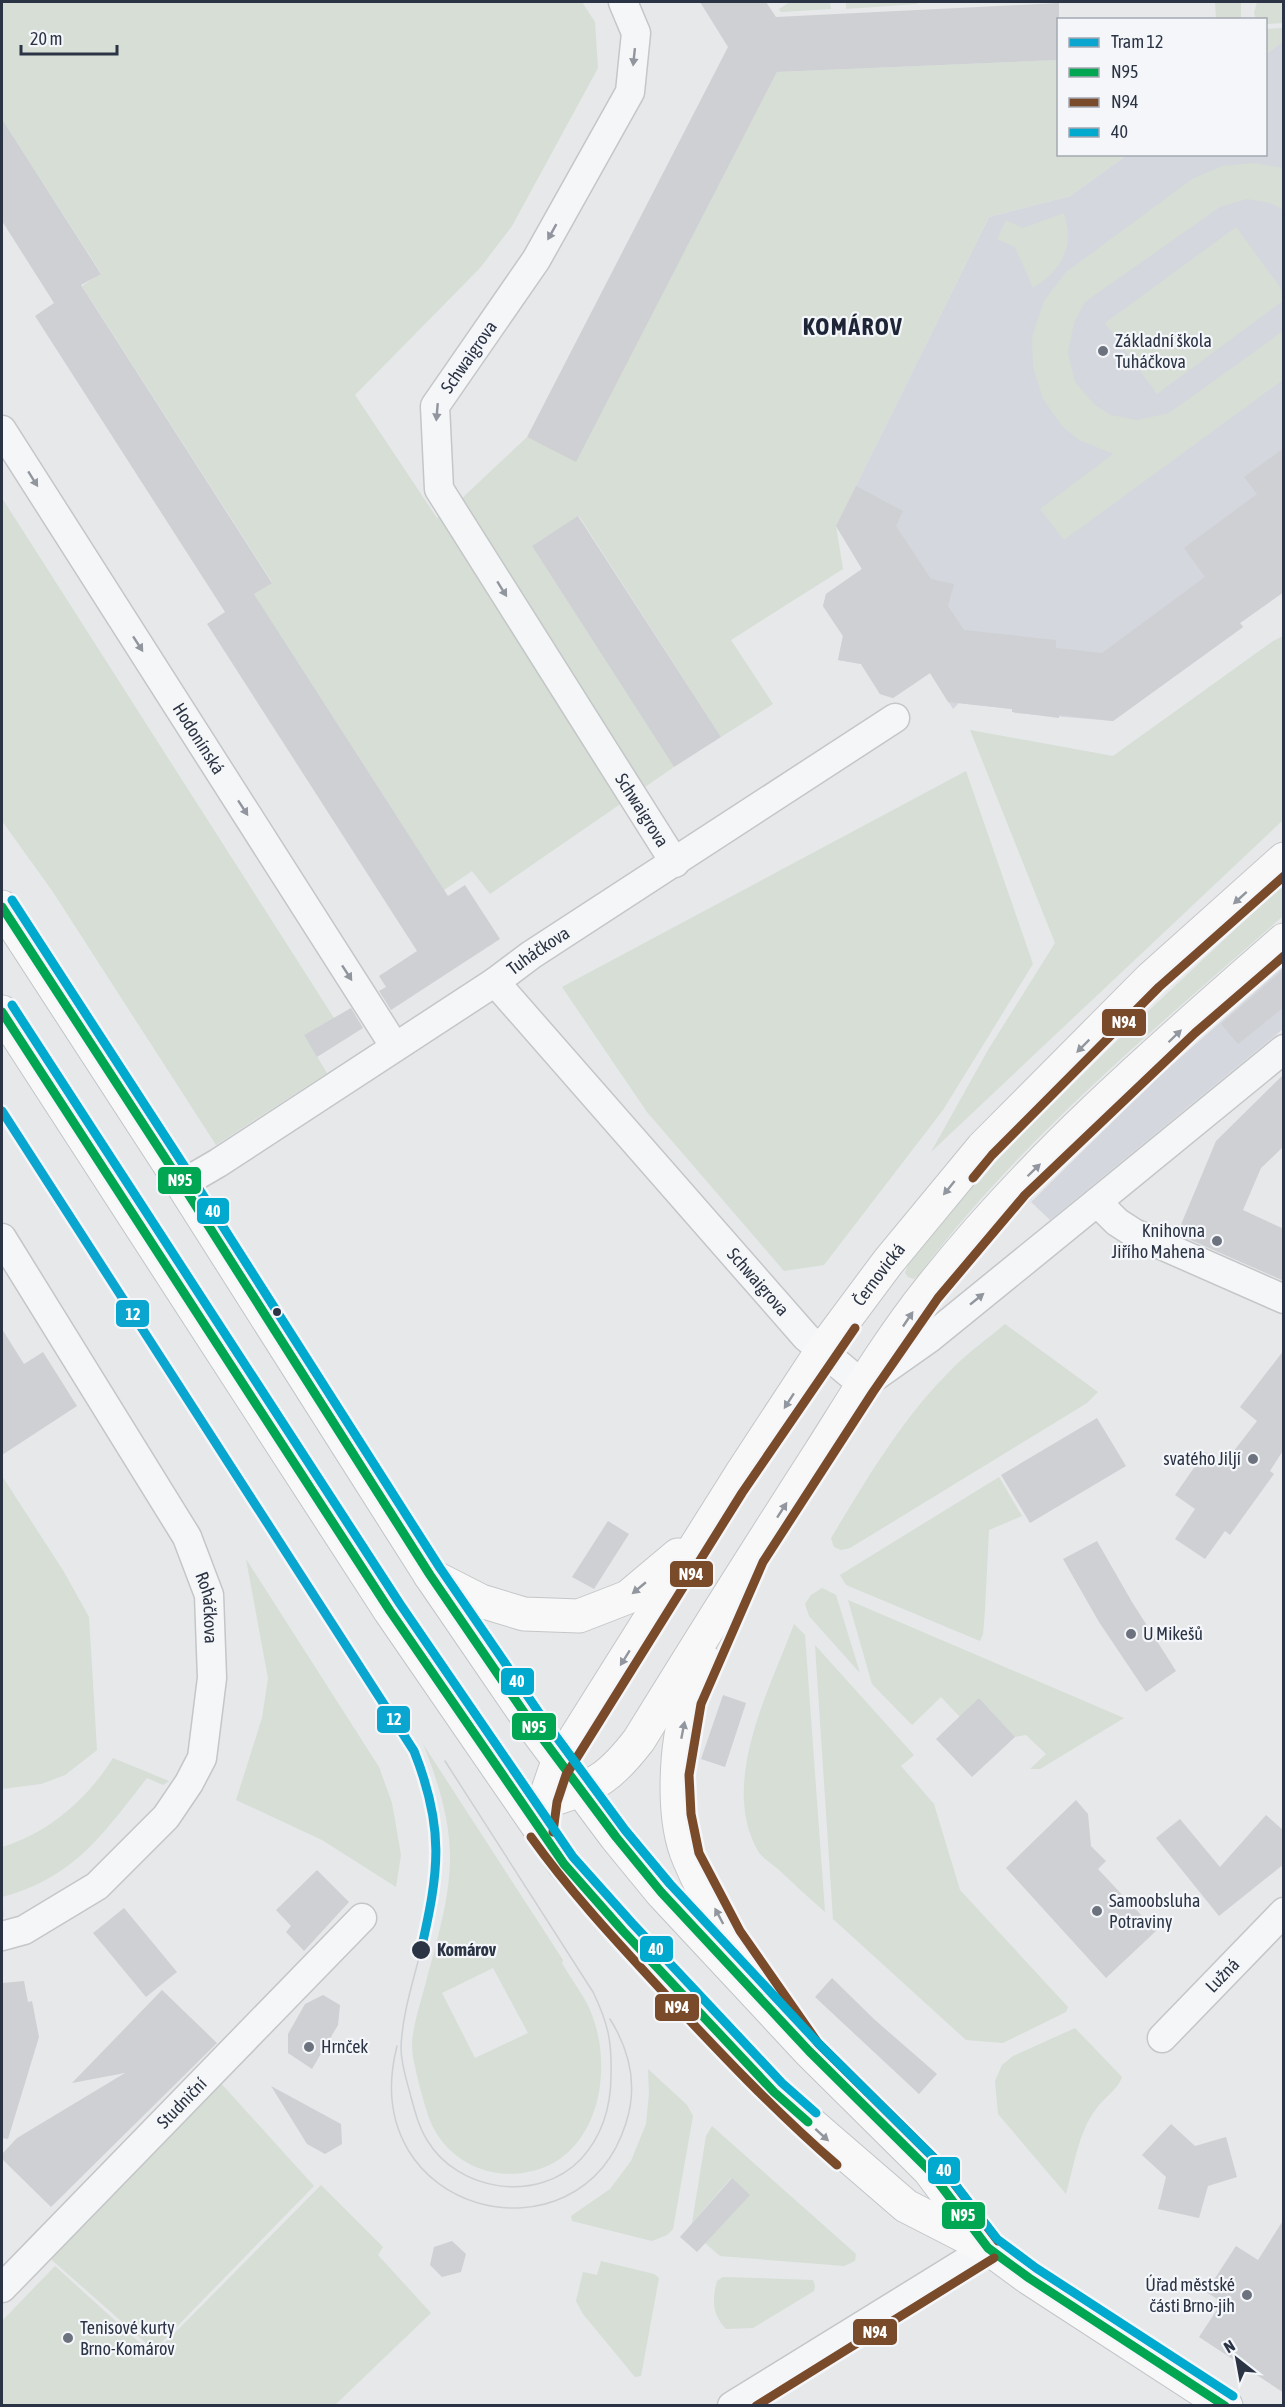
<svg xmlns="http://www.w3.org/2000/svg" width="1285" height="2407" font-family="'Asap Condensed',sans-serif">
  <rect width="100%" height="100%" fill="#e6e8ea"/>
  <g fill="#d4d7dd">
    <path d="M1283,41V592L1240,623L1243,627L1113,721L1015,713L1012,709L959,703L953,709L930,673L893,698L880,694L861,664L838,660L843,636L823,606L826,594L862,569L836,526L989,217L1070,196L1127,155L1266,154V54Z"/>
    <path d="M1283,967V1029L1050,1220L1031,1202L1156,1079Z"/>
  </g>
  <g fill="#d6ded6" fill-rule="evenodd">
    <path d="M2,2H582L595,22L598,68L512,226L480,268L355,395L437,518L458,502L527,437L576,461L777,72L1058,60V154L1127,155L1070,196L989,217L836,526L843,569L731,640L773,704L721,737L579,516L532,546L674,767L490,894L472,871L444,890L254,594L272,582L82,286L101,273L2,119Z"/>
    <path d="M790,2H830L831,9L781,12L779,9Z"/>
    <path d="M846,2H917V4L846,9Z"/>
    <path d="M1215,2H1241V19H1216Z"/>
    <path d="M1257,2H1283V23L1266,24V20L1256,19L1254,13Z"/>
    <path d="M1283,28V41L1266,54V29Z"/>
    <path d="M1254,163L1283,168V210L1270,203L1247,199L1220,207L1085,302L1074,323L1068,353L1075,382L1095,405L1111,415L1137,420L1169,413L1283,331V380L1064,540L1040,509L1113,454L1079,440L1063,427L1043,399L1033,367L1032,337L1044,301L1066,272L1192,179L1222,166Z"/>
    <path d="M1064,213C1075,247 1062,270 1033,288L1015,247L997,239L1006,220L1023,228Z"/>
    <path d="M1236,227L1283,291V301L1157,394L1105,323Z"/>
    <path d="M2,498L334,1018L304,1035L327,1073L216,1145L53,892L2,821Z"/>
    <path d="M1283,636V820L931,1152L988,1050L1055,943L970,730L1113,756L1273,641Z"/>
    <path d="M966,771L1033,964L943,1110L824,1265L784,1271L647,1112L562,987Z"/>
    <path d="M1283,885V916C1158,1026 1019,1140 919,1275L914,1279L908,1277L905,1273C912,1251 939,1225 954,1207C993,1162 1036,1121 1078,1079C1145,1013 1214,949 1283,885Z"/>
    <path d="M1005,1324L1098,1392L1087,1403L850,1548L841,1550L834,1547L831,1538C867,1479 902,1418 952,1369C968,1352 988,1339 1005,1324Z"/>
    <path d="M2,1476L64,1572L89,1617L97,1750L65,1775L41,1784L2,1789Z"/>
    <path d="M999,1477L1022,1516L989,1530L985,1610L983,1634L980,1641L846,1585L840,1575Z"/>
    <path d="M246,1559L379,1767L392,1803L401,1855L396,1887L322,1840L236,1800L262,1718L268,1678Z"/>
    <path d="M822,1588L836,1595L860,1673L809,1616L805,1604L811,1595Z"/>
    <path d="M848,1600L1124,1718L1040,1769H1030L1046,1754L1026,1735L1015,1737L979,1698L960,1717L941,1697L912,1725L872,1684Z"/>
    <path d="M794,1624L805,1635L825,1912C809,1898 794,1884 778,1869C772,1864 762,1858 758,1851C719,1783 770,1689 794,1624Z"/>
    <path d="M815,1645L914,1755L901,1766L934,1804L960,1890L1068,2007L1066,2012L1003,2043L966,2040L833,1919Z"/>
    <path d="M423,1744L563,1960L562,1963C571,1979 583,1994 590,2010C616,2070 598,2163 523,2173C487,2178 450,2161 433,2127C427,2115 424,2101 420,2088C417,2074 412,2059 412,2044C413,2024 421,2002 426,1982C436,1944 449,1902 450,1862C451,1822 438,1781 423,1744ZM493,1968L528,2033L475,2058L442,1993Z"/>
    <path d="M113,1758L169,1781L163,1785L147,1778C103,1834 74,1878 2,1897L4,1916L2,1918V1847C49,1833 87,1799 113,1758Z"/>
    <path d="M1075,2028L1122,2077C1117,2091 1104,2097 1096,2109C1078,2133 1074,2166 1066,2194L998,2114L995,2081L1002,2065L1013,2056Z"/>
    <path d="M648,2069L687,2105L693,2116L673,2229L667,2235L652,2241L572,2221L571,2216L610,2189L631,2161L646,2124L649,2094Z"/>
    <path d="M218,2080L314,2186L154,2350L45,2254Z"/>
    <path d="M712,2126L856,2254L855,2261L844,2266L720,2256L705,2243L749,2195L731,2178L692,2223L706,2136Z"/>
    <path d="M321,2185L383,2247L378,2255L431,2313L335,2405H2V2321L55,2266L153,2355Z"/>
    <path d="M601,2261L654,2274L659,2278L641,2376L635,2377L583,2314L576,2301L583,2272L597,2275Z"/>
    <path d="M723,2277L813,2280L815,2286L814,2291L753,2328L726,2329C712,2314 712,2300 717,2281Z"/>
  </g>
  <g fill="#ced0d3">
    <path d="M700,2H766L776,17L1059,3V60L777,72L576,462L527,437L728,47Z"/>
    <path d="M2,119L101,274L81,285L272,583L254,594L448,896L465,885L500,939L391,1010L379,991L386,987L379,976L417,951L207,624L225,612L35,316L54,303L2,221Z"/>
    <path d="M1284,448V592L1240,623L1243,627L1113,721L1059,715V718L1012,712V709L948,702L930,673L893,698L880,694L861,664L838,660L843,636L823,606L826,594L862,569L836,526L856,486L903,511L896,526L931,579L954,584L948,606L964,630L1056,640V648L1102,653L1205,577L1184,548L1257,494L1244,477Z"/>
    <path d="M578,516L721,737L674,767L532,546Z"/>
    <path d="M1284,969V1007L1238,1044L1221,1024Z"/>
    <path d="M351,1008L363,1028L317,1057L304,1035Z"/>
    <path d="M1284,1074V1146L1261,1168L1243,1210L1284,1229V1281L1177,1234L1216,1141Z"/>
    <path d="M2,1329L24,1364L43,1352L77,1406L2,1455Z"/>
    <path d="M1284,1350V1449L1270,1471L1274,1474L1230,1535L1225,1531L1205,1559L1175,1539L1195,1509L1175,1495L1205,1452L1223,1465L1257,1421L1240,1407Z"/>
    <path d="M1097,1418L1126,1466L1030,1523L1001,1475Z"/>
    <path d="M608,1521L629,1534L594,1589L572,1577Z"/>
    <path d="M1097,1541L1132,1602L1176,1671L1146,1692L1099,1622L1063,1559Z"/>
    <path d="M723,1695L746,1703L725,1767L701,1759Z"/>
    <path d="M979,1698L1015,1737L972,1777L936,1739Z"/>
    <path d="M1076,1800L1088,1814L1091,1846L1106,1861L1098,1869L1156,1931L1106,1978L1006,1868Z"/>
    <path d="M1266,1815L1284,1831V1864L1219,1916L1156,1838L1180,1819L1220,1867Z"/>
    <path d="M317,1870L349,1902L304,1951L286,1932L291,1926L276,1910Z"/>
    <path d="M124,1908L177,1972L146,1997L93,1933Z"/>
    <path d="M832,1978L875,2020L937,2074L919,2094L815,1997Z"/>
    <path d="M24,1981L28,2002L32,2001L39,2037L8,2139L2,2138V1983Z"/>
    <path d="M162,1990L217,2043L51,2207L2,2159V2154L17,2138L125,2073L72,2083Z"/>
    <path d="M323,1995L340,2005L338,2025L312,2069L288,2053V2034L305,2004Z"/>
    <path d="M271,2086L341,2124L342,2144L325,2154L307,2144Z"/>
    <path d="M1171,2124L1195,2146L1226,2137L1237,2177L1208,2186L1199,2218L1158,2209L1166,2177L1142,2155Z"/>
    <path d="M732,2178L750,2195L697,2252L680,2237Z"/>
    <path d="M1284,2219V2393L1199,2337L1222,2302L1206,2292L1236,2246L1258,2260Z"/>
    <path d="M452,2241L466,2254L461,2272L442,2277L430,2265L434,2247Z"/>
  </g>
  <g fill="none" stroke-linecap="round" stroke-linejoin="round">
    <defs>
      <g id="street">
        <path id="s1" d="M623,2L636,33L630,92L536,260L435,406L439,489L675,863"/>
        <path id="s2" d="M2,430L395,1047"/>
        <path id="s3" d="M495,982L806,1337L863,1385L931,1337L1097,1202"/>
        <path d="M1284,1049L1097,1202L1117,1222L1134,1233L1284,1299"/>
        <path id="s4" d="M182,1184L218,1163L495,982L531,955L895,718"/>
        <path id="s5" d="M2,1238L187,1537L209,1595L212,1678L202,1758L189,1783L166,1817L97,1886L24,1930L2,1936"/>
        <path id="s6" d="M1162,2038L1284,1912"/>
        <path id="s7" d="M2,2288L362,1918"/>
        <path d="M732,2406L988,2248"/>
      </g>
      <g id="secondary">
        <path d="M430,1575L481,1601L524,1614L579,1616L628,1597L678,1555"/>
        <path d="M706,1662C701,1675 694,1687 690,1700C675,1742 671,1818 689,1859C709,1907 739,1951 769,1993"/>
        <path d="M554,1799C597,1786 612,1775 639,1740C698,1644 758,1549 819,1454C854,1399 889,1340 929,1290C1032,1159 1159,1049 1284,940"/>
        <path id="s8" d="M541,1830L545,1799L555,1770L743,1471L821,1352L888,1262L983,1147L1151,978L1284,859"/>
      </g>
      <g id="primary">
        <path d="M2,907L182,1184L430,1575L534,1727L616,1837L661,1892L809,2051L929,2170L983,2242"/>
        <path d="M2,1012L390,1611L564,1864L623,1931L774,2092L906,2206L988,2248L1029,2278L1226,2406"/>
      </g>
    </defs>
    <use href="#street" stroke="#c4c6c8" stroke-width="31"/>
    <use href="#secondary" stroke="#c4c6c8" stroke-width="35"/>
    <use href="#primary" stroke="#c2c5c8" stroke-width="35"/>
    <use href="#street" stroke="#f5f6f7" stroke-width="28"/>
    <use href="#secondary" stroke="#f8f8f8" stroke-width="33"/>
    <use href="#primary" stroke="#f8f8f8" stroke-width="33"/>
    <g stroke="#cecfd2" stroke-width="1.5">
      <path d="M421,1950C413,1982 402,2015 401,2048C401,2065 407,2081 411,2097C415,2112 419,2127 427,2140C458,2192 538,2204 581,2159C603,2135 611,2107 611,2075C612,2041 608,2023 593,1992L445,1761"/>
      <path d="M397,2046C354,2215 580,2270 626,2123C638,2086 630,2051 610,2019"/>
    </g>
    <defs>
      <g id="bus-1">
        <path d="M2,907L182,1184L430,1575L534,1727L616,1837L661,1892L809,2051L929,2170L988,2248L1029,2278L1225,2406"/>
        <path d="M2,1012L390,1611L564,1864L623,1931L774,2092L808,2122"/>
      </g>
      <g id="bus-2">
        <path d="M973,1178L992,1155L1159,987L1284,876"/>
        <path d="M553,1832L557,1802L566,1775L742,1493L855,1328"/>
        <path d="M531,1837C571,1893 618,1943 665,1994C720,2053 776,2112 837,2165"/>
        <path d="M998,2241L937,2161L818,2043L740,1931L699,1853L691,1814L689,1775L701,1704L763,1562L873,1392L938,1298L1025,1195L1195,1033L1284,956"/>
        <path d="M756,2406L994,2258"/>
      </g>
      <g id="bus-3">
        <path d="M12,900L192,1178L440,1568L544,1720L625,1830L670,1884L818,2043L937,2161L997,2239L1036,2268L1233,2396"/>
        <path d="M12,1005L400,1604L573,1857L632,1923L782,2083L816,2113"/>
      </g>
    </defs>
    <use href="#bus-1" stroke="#f4f6f9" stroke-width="14"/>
    <use href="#bus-2" stroke="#f4f6f9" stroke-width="14"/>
    <use href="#bus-3" stroke="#f4f6f9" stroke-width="14"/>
    <use href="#bus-1" stroke="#00a651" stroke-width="9"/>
    <use href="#bus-2" stroke="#7a4b2a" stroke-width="9"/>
    <use href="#bus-3" stroke="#00a9ce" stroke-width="9"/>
    <defs>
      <path id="tram-1" d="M2,1111L414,1751C445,1829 439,1871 421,1950"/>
    </defs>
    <use href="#tram-1" stroke="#f4f6f9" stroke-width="14"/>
    <use href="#tram-1" stroke="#0ba6d0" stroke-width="9"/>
  </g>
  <defs><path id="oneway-solid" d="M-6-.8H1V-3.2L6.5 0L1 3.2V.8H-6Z" transform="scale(1.5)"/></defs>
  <g fill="#90959e">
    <use href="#oneway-solid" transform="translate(634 57) rotate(96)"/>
    <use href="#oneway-solid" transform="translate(552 232) rotate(119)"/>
    <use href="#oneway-solid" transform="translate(437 412) rotate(95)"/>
    <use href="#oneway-solid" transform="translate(33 479) rotate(58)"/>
    <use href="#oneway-solid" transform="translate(502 589) rotate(58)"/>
    <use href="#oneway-solid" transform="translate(138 644) rotate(57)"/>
    <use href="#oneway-solid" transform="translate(243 808) rotate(57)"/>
    <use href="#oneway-solid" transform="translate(347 973) rotate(57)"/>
    <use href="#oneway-solid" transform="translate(977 1299) rotate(-39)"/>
  </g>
  <g fill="#92969e">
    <use href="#oneway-solid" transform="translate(1240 898) rotate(138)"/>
    <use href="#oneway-solid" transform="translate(1175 1036) rotate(-44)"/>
    <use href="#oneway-solid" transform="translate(1083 1046) rotate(135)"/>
    <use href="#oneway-solid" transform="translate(1034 1170) rotate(-44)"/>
    <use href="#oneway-solid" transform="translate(949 1188) rotate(129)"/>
    <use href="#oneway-solid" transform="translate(908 1319) rotate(-56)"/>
    <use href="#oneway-solid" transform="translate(789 1401) rotate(123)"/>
    <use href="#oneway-solid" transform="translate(782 1510) rotate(-57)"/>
    <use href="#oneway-solid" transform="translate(639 1588) rotate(140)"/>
    <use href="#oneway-solid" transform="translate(625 1658) rotate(122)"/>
    <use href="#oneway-solid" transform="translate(683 1730) rotate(-79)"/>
    <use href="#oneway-solid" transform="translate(719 1916) rotate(-118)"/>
    <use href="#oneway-solid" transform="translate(822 2135) rotate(42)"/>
  </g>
  <g fill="#6c737f" stroke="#f4f6f9" stroke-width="2">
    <circle cx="1103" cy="351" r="6"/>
    <circle cx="1217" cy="1241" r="6"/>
    <circle cx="1253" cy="1459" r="6"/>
    <circle cx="1131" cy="1634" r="6"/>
    <circle cx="1097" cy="1911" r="6"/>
    <circle cx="309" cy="2047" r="6"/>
    <circle cx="1247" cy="2295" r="6"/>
    <circle cx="68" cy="2338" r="6"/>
  </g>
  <g fill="#2b3445" stroke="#f4f6f9" stroke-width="2">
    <circle cx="277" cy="1312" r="5"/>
    <circle cx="421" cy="1950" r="10"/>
  </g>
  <g text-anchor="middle" stroke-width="4.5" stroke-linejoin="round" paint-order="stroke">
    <g font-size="18" fill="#2b3445" stroke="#f4f6f9" text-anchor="start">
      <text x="1115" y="347">Základní škola<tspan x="1115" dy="21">Tuháčkova</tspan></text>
      <text x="1205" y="1237" text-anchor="end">Knihovna<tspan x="1205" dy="21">Jiřího Mahena</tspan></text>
      <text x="1241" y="1465" text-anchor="end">svatého Jiljí</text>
      <text x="1143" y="1640">U Mikešů</text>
      <text x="1109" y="1907">Samoobsluha<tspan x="1109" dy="21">Potraviny</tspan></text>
      <text x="321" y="2053">Hrnček</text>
      <text x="1235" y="2291" text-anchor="end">Úřad městské<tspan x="1235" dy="21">části Brno-jih</tspan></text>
      <text x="80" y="2334">Tenisové kurty<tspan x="80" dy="21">Brno-Komárov</tspan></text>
    </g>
    <g font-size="18" fill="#2b3445" stroke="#f4f6f9">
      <text transform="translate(469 357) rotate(-55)" y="6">Schwaigrova</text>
      <text dy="6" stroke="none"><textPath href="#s2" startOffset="366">Hodonínská</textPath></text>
      <text dy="6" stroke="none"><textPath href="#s1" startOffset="926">Schwaigrova</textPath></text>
      <text dy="6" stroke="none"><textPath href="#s4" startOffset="426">Tuháčkova</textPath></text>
      <text dy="6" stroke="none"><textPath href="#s8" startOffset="654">Černovická</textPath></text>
      <text dy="6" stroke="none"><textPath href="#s3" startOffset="399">Schwaigrova</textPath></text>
      <text dy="6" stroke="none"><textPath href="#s5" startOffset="426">Roháčkova</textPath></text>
      <text dy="6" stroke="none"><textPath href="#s6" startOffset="87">Lužná</textPath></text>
      <text dy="6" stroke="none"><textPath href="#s7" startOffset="258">Studniční</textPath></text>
    </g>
    <g font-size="18" font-weight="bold" fill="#2b3445" stroke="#f4f6f9" text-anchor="start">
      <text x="437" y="1956">Komárov</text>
    </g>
    <g font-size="24" font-weight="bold" letter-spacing="1.5" fill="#1d2536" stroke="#f4f6f9">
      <text x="853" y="335">KOMÁROV</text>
    </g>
  </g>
  <g stroke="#f4f6f9" stroke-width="2">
    <rect x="1101" y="1008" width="46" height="29" rx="6" fill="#7a4b2a"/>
    <rect x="157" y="1166" width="45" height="29" rx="6" fill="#00a651"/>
    <rect x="196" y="1197" width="34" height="28" rx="6" fill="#00a9ce"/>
    <rect x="115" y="1299" width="35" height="29" rx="6" fill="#0ba6d0"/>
    <rect x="669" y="1560" width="45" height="28" rx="6" fill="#7a4b2a"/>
    <rect x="500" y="1667" width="35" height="29" rx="6" fill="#00a9ce"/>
    <rect x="376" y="1705" width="35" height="29" rx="6" fill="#0ba6d0"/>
    <rect x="511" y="1712" width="46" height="29" rx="6" fill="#00a651"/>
    <rect x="639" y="1935" width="35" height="28" rx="6" fill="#00a9ce"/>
    <rect x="654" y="1993" width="46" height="29" rx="6" fill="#7a4b2a"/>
    <rect x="927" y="2156" width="34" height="29" rx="6" fill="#00a9ce"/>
    <rect x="941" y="2201" width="45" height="29" rx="6" fill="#00a651"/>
    <rect x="852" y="2318" width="46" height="28" rx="6" fill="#7a4b2a"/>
  </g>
  <g font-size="16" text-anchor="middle" font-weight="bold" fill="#fff">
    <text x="1124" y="1028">N94</text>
    <text x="180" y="1186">N95</text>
    <text x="213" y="1217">40</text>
    <text x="133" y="1320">12</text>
    <text x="691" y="1580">N94</text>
    <text x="517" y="1687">40</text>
    <text x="394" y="1725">12</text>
    <text x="534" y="1733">N95</text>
    <text x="656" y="1955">40</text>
    <text x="677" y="2013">N94</text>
    <text x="944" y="2176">40</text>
    <text x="963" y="2221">N95</text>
    <text x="875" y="2338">N94</text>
  </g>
  <rect width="1285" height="2407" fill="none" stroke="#2b3445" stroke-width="6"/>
  <rect x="1057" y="18" width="210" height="138" fill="#f4f6f9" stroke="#a4a8b1" stroke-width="1.5"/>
  <rect x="1069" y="38" width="30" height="9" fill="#0ba6d0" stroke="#a4a8b1" stroke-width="1.5"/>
  <text x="1111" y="48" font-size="18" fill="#2b3445">Tram 12</text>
  <rect x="1069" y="68" width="30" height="9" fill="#00a651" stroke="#a4a8b1" stroke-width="1.5"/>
  <text x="1111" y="78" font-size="18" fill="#2b3445">N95</text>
  <rect x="1069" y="98" width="30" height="9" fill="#7a4b2a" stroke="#a4a8b1" stroke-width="1.5"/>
  <text x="1111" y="108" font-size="18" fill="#2b3445">N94</text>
  <rect x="1069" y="128" width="30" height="9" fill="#00a9ce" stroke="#a4a8b1" stroke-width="1.5"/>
  <text x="1111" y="138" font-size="18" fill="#2b3445">40</text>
  <g transform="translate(1237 2359) rotate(329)" stroke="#f4f6f9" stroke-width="4.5" paint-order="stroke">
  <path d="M0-4.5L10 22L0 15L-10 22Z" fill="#2b3445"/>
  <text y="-9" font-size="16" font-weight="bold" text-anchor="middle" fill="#2b3445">N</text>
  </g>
  <path d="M21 45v9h96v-9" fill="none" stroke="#2b3445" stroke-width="3"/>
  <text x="30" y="45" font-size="18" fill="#2b3445" stroke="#f4f6f9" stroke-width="4.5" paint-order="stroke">20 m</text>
</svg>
